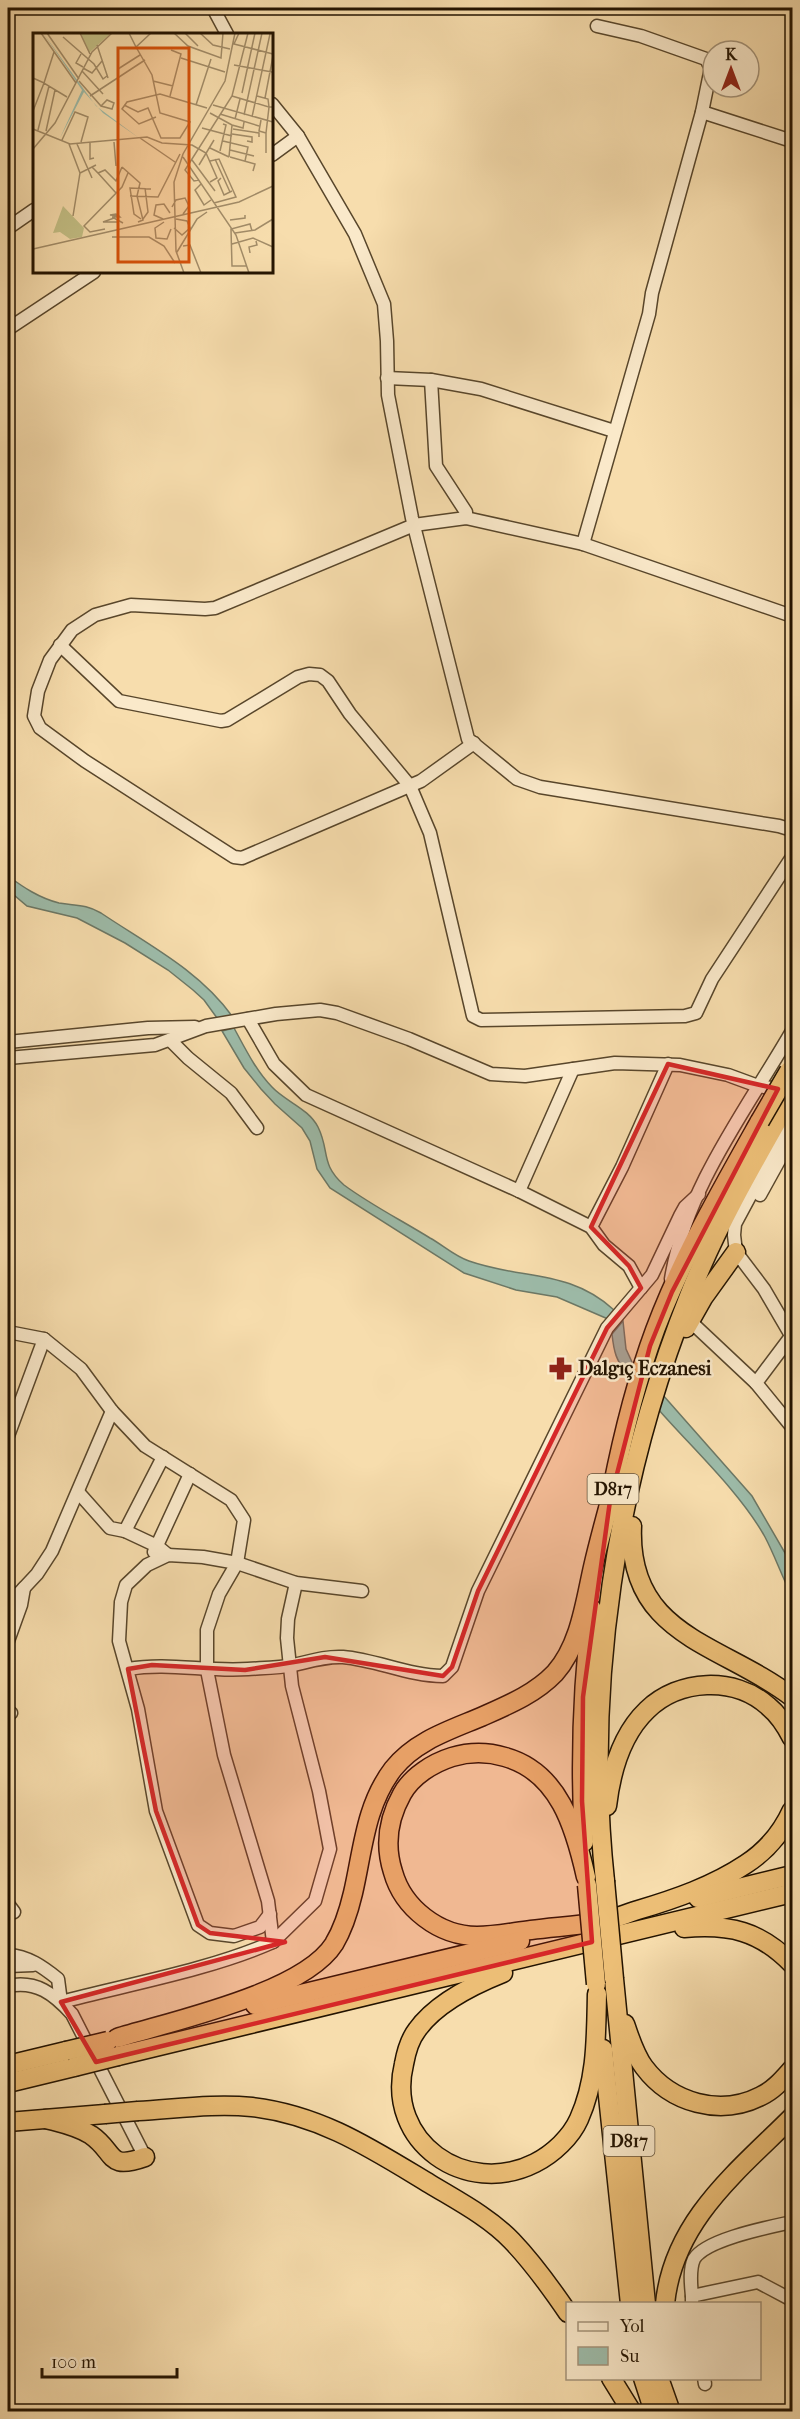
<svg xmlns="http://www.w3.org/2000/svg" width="800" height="2419" font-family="'IM FELL French Canon',serif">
  <rect width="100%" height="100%" fill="#f7ddad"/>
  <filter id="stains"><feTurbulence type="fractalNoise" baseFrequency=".00333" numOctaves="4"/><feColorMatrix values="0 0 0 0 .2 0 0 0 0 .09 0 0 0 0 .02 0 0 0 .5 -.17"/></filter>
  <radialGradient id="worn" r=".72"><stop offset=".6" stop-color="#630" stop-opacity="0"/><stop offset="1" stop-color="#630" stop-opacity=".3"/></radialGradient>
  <g fill="#9dbcaa" stroke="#6c7866" stroke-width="1.5">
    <path d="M8,876C23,887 39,898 59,903C76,906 85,904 101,913C147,944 199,970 232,1016L217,1018L204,1000L193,990L168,970L125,943L77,918L27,906L8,890Z"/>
    <path d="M234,1028C245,1048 256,1071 272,1087C286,1102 308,1108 318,1127C330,1151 320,1164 344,1185C371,1205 401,1220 430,1238C443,1245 454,1256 469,1261C523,1280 569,1269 614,1310L608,1319L557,1297L516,1290L464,1273L330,1188L317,1169L310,1141L302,1128L275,1104L261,1089L244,1068L222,1031Z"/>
    <path d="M623,1321L626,1349L632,1362L627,1375C616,1359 614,1353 612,1334Z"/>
    <path d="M662,1394L752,1496L792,1565V1596C782,1577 775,1556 765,1537C740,1492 692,1448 658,1409Z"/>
  </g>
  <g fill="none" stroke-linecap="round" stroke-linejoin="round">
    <defs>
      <g id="minor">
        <path d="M213,8L227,34"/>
        <path d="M272,104L298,136L355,234L384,304L387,341L388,395L412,518L468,739L517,779L540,787L779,826L792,830"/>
        <path d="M702,112L792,141"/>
        <path d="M272,155L298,136"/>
        <path d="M8,228L34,210"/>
        <path d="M8,329L94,272"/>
        <path d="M387,378L431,380L481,389L614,431"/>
        <path d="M431,380L436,466L466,512V518"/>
        <path d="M583,544L649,314L652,293L702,112L711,68L706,59L641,36L597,26"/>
        <path d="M60,645L119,701L221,721L227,720L298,677L309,674L320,675L328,681L350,714L410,786L430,833L473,1016L481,1020L685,1016L696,1013L712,979L792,857"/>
        <path d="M474,743L421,781L242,858L234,857L85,761L40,728L34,716L38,691L50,660L72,630L95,615L131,605L205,609L215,608L414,525L466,518L583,544L792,616"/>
        <path d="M248,1019L274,1064L306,1095L519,1191L591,1227L604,1245L629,1266L641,1288"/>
        <path d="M170,1040L188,1058L231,1093L257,1128"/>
        <path d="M8,1042L148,1028L195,1027"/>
        <path d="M8,1058L155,1045L206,1026L276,1014L320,1010L337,1013L409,1039L491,1074L525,1076L615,1063L680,1065L728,1075L758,1086L785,1090"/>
        <path d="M792,1120L789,1123L735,1224L734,1235L736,1252L764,1289L792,1337"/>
        <path d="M519,1191L573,1069"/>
        <path d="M760,1195L792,1137"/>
        <path d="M591,1227L622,1167L668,1064"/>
        <path d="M671,1279C686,1187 747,1109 792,1031"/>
        <path d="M690,1321L756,1383"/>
        <path d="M8,1332L44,1339L81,1369L112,1411L145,1446L231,1500L244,1520L237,1563L219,1594L207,1630V1670L224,1755L268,1901L273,1942C209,1970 130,1984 61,2002L58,1979C43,1967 28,1956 8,1955"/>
        <path d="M792,1335L756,1383L792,1427"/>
        <path d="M8,1436L44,1339"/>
        <path d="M78,1492L110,1528L125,1531L157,1546L168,1555"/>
        <path d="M125,1531L163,1457"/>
        <path d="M154,1552L190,1474"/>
        <path d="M8,1605L37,1574L52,1551L112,1411"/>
        <path d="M8,1641L21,1605L24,1588"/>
        <path d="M128,1669C168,1662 207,1672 248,1669C263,1668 279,1668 294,1665C311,1661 326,1656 343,1657C377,1660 409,1676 443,1676L452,1667L478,1591L607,1328L652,1275L680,1216L685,1207L699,1194"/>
        <path d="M8,1715L11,1713"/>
        <path d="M8,1904L14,1912H8"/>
        <path d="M270,1914L260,1927L234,1936L210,1933L198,1925L156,1811L138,1709L119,1641L121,1602L126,1585L147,1565L168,1555L203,1557L237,1563L296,1583L362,1591"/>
        <path d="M273,1942L315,1901L330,1849L319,1791L292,1686L287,1638L288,1619L296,1583"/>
        <path d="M8,1966L33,1965"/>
        <path d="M8,1986C36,1980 54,1994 72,2014L145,2157"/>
        <path d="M692,2296C691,2285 689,2270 694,2259C706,2239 770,2227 792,2222"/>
        <path d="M692,2302V2296L758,2282L792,2300"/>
        <path d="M704,2378L705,2384"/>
      </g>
      <g id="highway">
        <path d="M686,1328L703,1298L736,1252"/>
        <path d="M608,1511C618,1456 631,1400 649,1347C675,1270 720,1192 760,1121"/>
        <path d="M632,1526C627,1637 722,1643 792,1697"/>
        <path d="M607,1806C611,1772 622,1734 647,1710C679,1679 734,1676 768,1706C779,1715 786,1726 792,1738"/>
        <path d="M584,1842C580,1765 582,1686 592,1609"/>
        <path d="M586,1877C575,1828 559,1772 505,1757C488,1752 469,1752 452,1757C433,1763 412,1776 402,1794C388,1819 384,1844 393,1872C403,1908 439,1936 477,1936C495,1936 514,1932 531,1930C553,1927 577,1926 599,1922C612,1920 625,1914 638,1910C675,1899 713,1886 746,1864C766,1851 782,1832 792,1810"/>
        <path d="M605,1881C584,1685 616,1479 689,1296C717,1225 755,1160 792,1095"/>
        <path d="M698,1898L792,1875"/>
        <path d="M684,1928C730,1924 760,1931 792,1964"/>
        <path d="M503,1973C473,1985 436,2003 417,2030C410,2039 406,2053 404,2064C385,2142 466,2198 535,2163C553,2154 571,2137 579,2119C597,2079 596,2037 597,1994"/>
        <path d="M614,1979L646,2304"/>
        <path d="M255,2005L520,1941"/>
        <path d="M625,2024C630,2039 635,2055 644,2067C671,2103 720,2117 761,2096C774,2090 783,2079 792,2069"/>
        <path d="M117,2038C172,2021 303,1993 334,1944C343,1929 349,1910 353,1893C363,1850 365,1806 393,1769C415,1741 450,1730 481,1717C508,1705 535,1694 555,1673C580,1645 585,1602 593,1567C598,1545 604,1523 610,1501"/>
        <path d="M603,2049L630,2304"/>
        <path d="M118,2056L792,1893"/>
        <path d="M8,2065L66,2051"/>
        <path d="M8,2083L74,2067"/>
        <path d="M138,2111C175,2109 214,2103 252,2107C321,2115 372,2149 430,2184C458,2201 489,2217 512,2241C533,2263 551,2288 568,2313"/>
        <path d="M46,2119C61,2123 77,2126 91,2135C116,2152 106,2171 145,2157"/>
        <path d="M8,2122L105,2114"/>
        <path d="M665,2304C673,2221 738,2171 792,2117"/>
        <path d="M611,2378L632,2412"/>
        <path d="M643,2378L654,2412"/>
        <path d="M659,2378L671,2412"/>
      </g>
    </defs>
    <use href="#minor" stroke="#58462b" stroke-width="15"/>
    <use href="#highway" stroke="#231300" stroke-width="21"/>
    <use href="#minor" stroke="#fae9ca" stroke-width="12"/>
    <use href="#highway" stroke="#ecbe76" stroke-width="18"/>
    <defs>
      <g id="highway-bridge">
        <path d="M760,1121L789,1071"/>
        <path d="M605,1881L614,1979"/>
        <path d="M587,1885L596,1984"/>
        <path d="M66,2051L108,2041"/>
        <path d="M74,2067L118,2056"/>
        <path d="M105,2114L138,2111"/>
      </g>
    </defs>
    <use href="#highway-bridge" stroke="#231300" stroke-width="21" stroke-linecap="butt"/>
    <use href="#highway-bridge" stroke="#ecbe76" stroke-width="18"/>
  </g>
  <path fill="#d62828" fill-opacity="0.2" stroke="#d62828" stroke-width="4.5" stroke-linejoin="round" d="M668,1064L778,1089L672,1292L650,1346L610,1501L583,1697L582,1801L592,1942L96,2062L61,2002L285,1942L210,1933L198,1925L156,1811L128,1669L152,1665L245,1670L325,1657L443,1676L452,1667L478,1591L607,1328L641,1288L629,1266L591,1227Z"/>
  <defs>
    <symbol id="pharmacy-bare" viewBox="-9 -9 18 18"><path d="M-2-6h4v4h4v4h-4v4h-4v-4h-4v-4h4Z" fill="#8f2418" stroke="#fae9ca" stroke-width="2.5" paint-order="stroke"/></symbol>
  </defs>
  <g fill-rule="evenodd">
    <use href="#pharmacy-bare" x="544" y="1352" width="33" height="33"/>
  </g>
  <g text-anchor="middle" stroke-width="5" stroke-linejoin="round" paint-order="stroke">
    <g fill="#fae9ca" stroke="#64533d" stroke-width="1.5">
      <rect x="587.5" y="1474" width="51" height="30" rx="4.5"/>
      <rect x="603.5" y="2126" width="51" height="30" rx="4.5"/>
    </g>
    <g font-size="18" font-weight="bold" fill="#231300">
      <text x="613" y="1495">D817</text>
      <text x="629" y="2147">D817</text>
    </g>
    <g font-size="20" font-weight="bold" fill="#231300" stroke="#fae9ca" text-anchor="start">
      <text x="578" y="1375">Dalgıç Eczanesi</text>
    </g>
  </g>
  <g transform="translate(33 33)">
    <rect width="240" height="240" fill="#f7ddad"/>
    <path d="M47,0H78L56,20ZM30,173L51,195L49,204L37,206L27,199L20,200Z" fill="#c3bf85"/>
    <path d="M10,0L63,73L106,105L70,80L51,59L27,105L49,57Z" fill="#9dbcaa"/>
    <path fill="none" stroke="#a28c68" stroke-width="1.5" d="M8,0L43,50M14,0L46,46M47,0L57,21M96,0L103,14L118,0M141,0L155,13L188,25L190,0M152,0L165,13M167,0L180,12L197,16M206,0L201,11L240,21M30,4L61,31L70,46L74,43M64,12L75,45M48,21L43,30L50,34M148,25L192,39M201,32L239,39M50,35L59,40L69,28M85,36L107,22M49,38L70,61M0,45L11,50L21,19M46,48L68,73L79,76L81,70L74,67L68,73M120,48L140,53M209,60L222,0M57,63L112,27M137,63L148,21L138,17M199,63L236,74L233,100L226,98L228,87M224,63L235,66L236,74H240M232,65L240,23M91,72L105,79L115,75L128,105H147L157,89L127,80L119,42L103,14M163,72L178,26M180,72L240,89M0,78L11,50L34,64M177,80L199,92L210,95L211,89M187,81L226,93M211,82L229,0M123,84L106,91L89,76L94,69L127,61L174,75M219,84L237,1M202,86L207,66M169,95L199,103M0,96L37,111L114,104L129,110L159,112L173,120L184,145L177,149M200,96L226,100V104M5,97L16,53M13,98L22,57M199,101L219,104V109L214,108M107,105L142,129M29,107L42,79L55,84L48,109M190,108L215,114L212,128M81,109L83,133M57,110V126L61,125M36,111L47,140M44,111L59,145M177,115L196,124M0,116L22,90L59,19L79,0M197,117L221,123M187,118L193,92L190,91M233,120V100M150,124L203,202L216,240M196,124L199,92M197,124L222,131L220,138M182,126L197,159M159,127L182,158M177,128L186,126L203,164L181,170M166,132L181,107M59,134L65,140L72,137L83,148L89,134M89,134L107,150L104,163L110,187L105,189M65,140L83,160M188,145L185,148L191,162L199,158M166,147L161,148L152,137L199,63L215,0M168,151L162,157L171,172L178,167M97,163L125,164L147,121M139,174L143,167L152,165L156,173L150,181M40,183L47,140L63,132M79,184H87L86,183L83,181L77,182L86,183M108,186L101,181L97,155L118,156M110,186L115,179L112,155M130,186L121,182L123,172L131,171L137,180M197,187L212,185V182M85,189H70L81,185L90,190M131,189L122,195L123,205L134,206L138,196M141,195L149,202L157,195L154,188L143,186M72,196L57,199L51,193L89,154L95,140M202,200L222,197L240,186M79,204H116L131,213L142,230M199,211L220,205L240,214M150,213L157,212L168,240M0,216L206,169L240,153M144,219L164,186L174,179M217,220L216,214L224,212L223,208M213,233H199L198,196L217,191L219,198M151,240L143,218L141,149L150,121L192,48L202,0"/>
    <path fill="#d4520b" fill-opacity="0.15" stroke="#d4520b" stroke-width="3" d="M85,15H156V229H85Z"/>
    <rect width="240" height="240" fill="none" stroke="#231300" stroke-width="3"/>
  </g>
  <rect width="800" height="2419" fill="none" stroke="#f7ddad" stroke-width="30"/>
  <rect x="9" y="9" width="782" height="2401" fill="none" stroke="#231300" stroke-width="3"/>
  <rect x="15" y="15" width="770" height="2389" fill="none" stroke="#231300" stroke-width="1.5"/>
  <rect x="566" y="2302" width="195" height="78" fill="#fae9ca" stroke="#a49379" stroke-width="1.5"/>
  <rect x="578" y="2322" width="30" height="9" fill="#fae9ca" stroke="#a49379" stroke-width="1.5"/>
  <text x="620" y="2332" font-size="18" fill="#231300">Yol</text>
  <rect x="578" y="2347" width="30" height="18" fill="#9dbcaa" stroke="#a49379" stroke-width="1.5"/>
  <text x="620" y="2362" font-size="18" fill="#231300">Su</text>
  <g transform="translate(731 69)"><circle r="28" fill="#fae9ca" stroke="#a49379" stroke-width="1.5"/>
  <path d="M0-4.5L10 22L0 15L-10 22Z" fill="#8f2418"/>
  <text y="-9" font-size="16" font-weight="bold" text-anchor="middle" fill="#231300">K</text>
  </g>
  <path d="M42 2368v9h135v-9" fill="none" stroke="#231300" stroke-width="3"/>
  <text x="51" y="2368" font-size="18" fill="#231300" stroke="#fae9ca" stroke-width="4.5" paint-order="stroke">100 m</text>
  <rect width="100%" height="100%" filter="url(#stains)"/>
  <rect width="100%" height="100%" fill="url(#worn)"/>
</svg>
